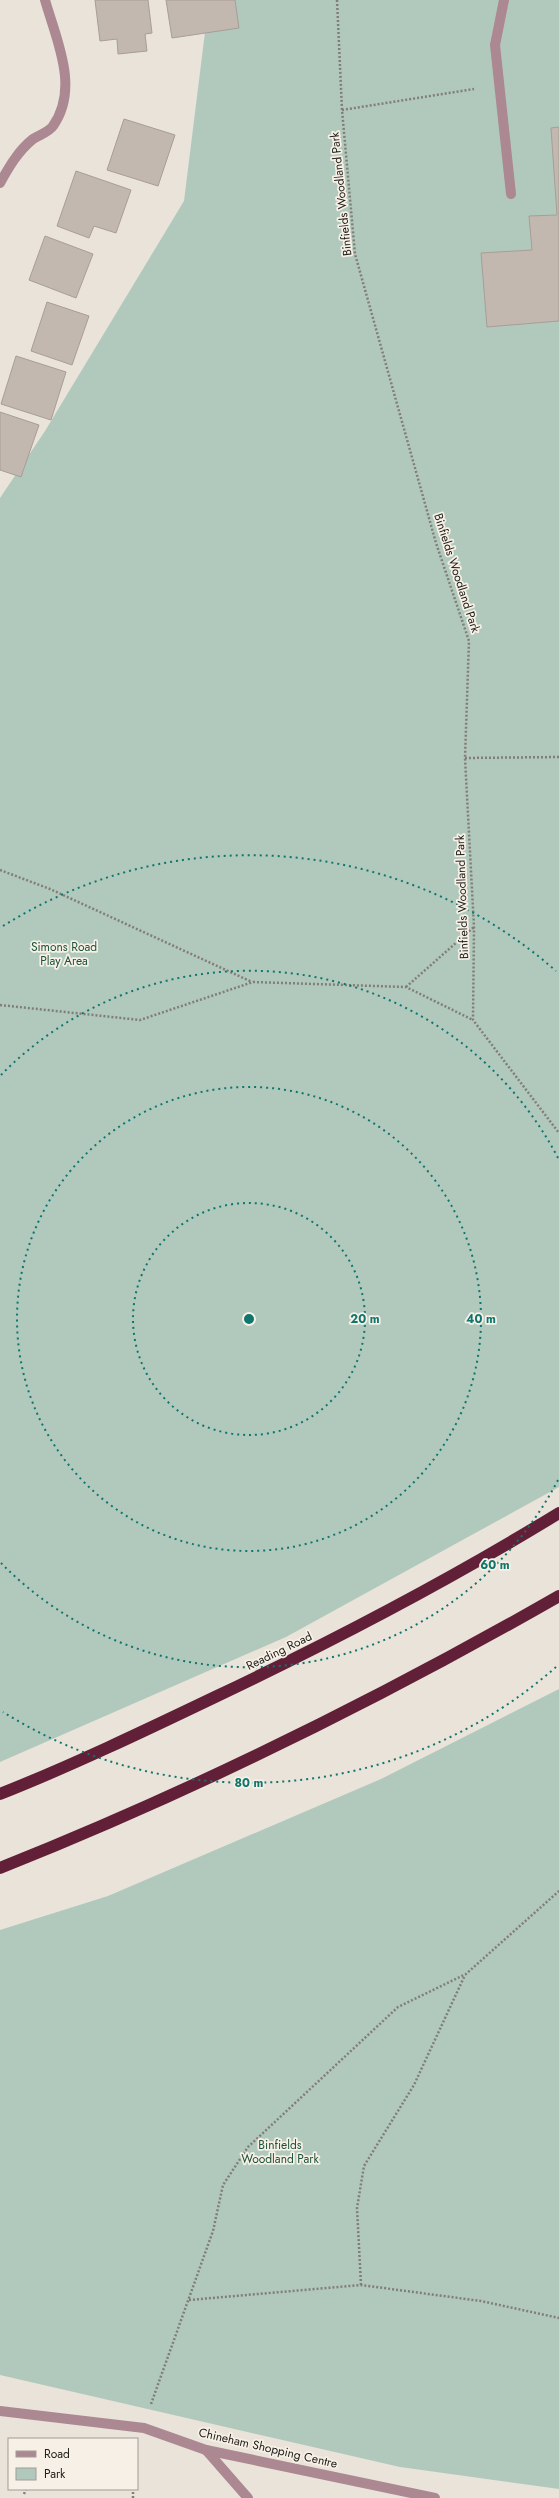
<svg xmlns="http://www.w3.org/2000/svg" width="559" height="2498" font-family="Jost,sans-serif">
  <rect width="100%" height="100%" fill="#e9e3d9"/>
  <g fill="#b1c9bc">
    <path d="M209,0H559V1487L286,1637L0,1762V498L45,431L184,201Z"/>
    <path d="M559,1689V2489L400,2467L0,2375V1930L108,1896L381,1779Z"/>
  </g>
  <g fill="#c2b8b0" stroke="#a79e97">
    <path d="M95,0H148L152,33L145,34L147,51L118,54L117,39L100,41Z"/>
    <path d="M166,0H235L239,28L172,38Z"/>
    <path d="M124,119L175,135L158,186L107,170Z"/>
    <path d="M559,127V321L487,327L481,253L532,250L529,216L557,215L551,128Z"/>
    <path d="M76,171L131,190L116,233L94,226L89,238L57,226Z"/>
    <path d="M45,236L93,254L76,298L29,280Z"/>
    <path d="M47,302L89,316L72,365L31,351Z"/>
    <path d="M16,356L66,372L51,420L1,404Z"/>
    <path d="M0,412L39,425L21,477L0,470Z"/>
  </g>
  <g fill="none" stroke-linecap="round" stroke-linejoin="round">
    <g stroke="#827e77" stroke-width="2.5" stroke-dasharray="2 2" stroke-linecap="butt">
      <path d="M337,0L342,110L355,254L436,543L469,641L465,758L474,927L473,1020L559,1133"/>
      <path d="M342,110L474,89"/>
      <path d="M465,758L559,757"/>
      <path d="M0,870L50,889L252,982"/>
      <path d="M406,987L474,927"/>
      <path d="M0,1005L140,1020L253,982L406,987L473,1020"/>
      <path d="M361,2285L357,2208L364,2166L414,2085L465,1975"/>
      <path d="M189,2300L361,2285L481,2301L559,2318"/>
      <path d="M151,2404L213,2231L223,2185L248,2147L398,2007L466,1974L559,1891"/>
      <path d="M24,2494L26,2489"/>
      <path d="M133,2498V2489"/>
    </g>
    <g stroke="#ab8892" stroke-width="10">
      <path d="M504,0L495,45L511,194"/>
      <path d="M0,2411L144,2428L206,2450L435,2498"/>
      <path d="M206,2450L248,2498"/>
    </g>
    <path stroke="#ab8892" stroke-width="10" d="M0,183C9,167 18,151 33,139C39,135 49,132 53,126C80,88 56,39 45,0"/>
    <g stroke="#621f38" stroke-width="12">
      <path d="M0,1794C73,1765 144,1731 215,1697C333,1641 448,1581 559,1513"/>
      <path d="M0,1868C193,1791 379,1699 559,1596"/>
    </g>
  </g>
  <g fill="none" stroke="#0f766e" stroke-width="2" stroke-dasharray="2 4">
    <circle cx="249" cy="1319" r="116"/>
    <circle cx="249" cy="1319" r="232"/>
    <path d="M558 1480A348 348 0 0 1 1 1563M1 1075A348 348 0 0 1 558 1158"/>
    <path d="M556 1667A464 464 0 0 1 3 1712M3 926A464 464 0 0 1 556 971"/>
  </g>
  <g text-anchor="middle" stroke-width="3.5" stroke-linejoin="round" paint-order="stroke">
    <g font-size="12" fill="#23211d" stroke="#f7f0e6">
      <text transform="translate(341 194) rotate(-96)" y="4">Binfields Woodland Park</text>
      <text transform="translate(457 573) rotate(72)" y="4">Binfields Woodland Park</text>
      <text transform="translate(462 897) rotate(-92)" y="4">Binfields Woodland Park</text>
      <text transform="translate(279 1651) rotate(-26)" y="4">Reading Road</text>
      <text transform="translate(268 2448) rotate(13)" y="4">Chineham Shopping Centre</text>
    </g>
    <g font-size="12" fill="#1b523a" stroke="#f7f0e6">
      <text x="64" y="951">Simons Road<tspan x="64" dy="14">Play Area</tspan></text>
      <text x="280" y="2149">Binfields<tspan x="280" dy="14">Woodland Park</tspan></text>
    </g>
  </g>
  <circle cx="249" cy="1319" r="6" fill="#0f766e" stroke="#f7f0e6" stroke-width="2"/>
  <g font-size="12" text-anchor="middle" font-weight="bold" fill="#0f766e" stroke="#f7f0e6" stroke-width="3.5" stroke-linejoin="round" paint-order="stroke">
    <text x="365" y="1323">20 m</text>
    <text x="481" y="1323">40 m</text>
    <text x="495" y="1569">60 m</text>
    <text x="249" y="1787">80 m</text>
  </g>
  <rect x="8" y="2438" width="130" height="52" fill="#f7f0e6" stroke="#a29d96"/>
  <rect x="16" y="2451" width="20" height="6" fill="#ab8892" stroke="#a29d96"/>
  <text x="44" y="2458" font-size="12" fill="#23211d">Road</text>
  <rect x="16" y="2468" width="20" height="12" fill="#b1c9bc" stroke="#a29d96"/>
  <text x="44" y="2478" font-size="12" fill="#23211d">Park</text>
</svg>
